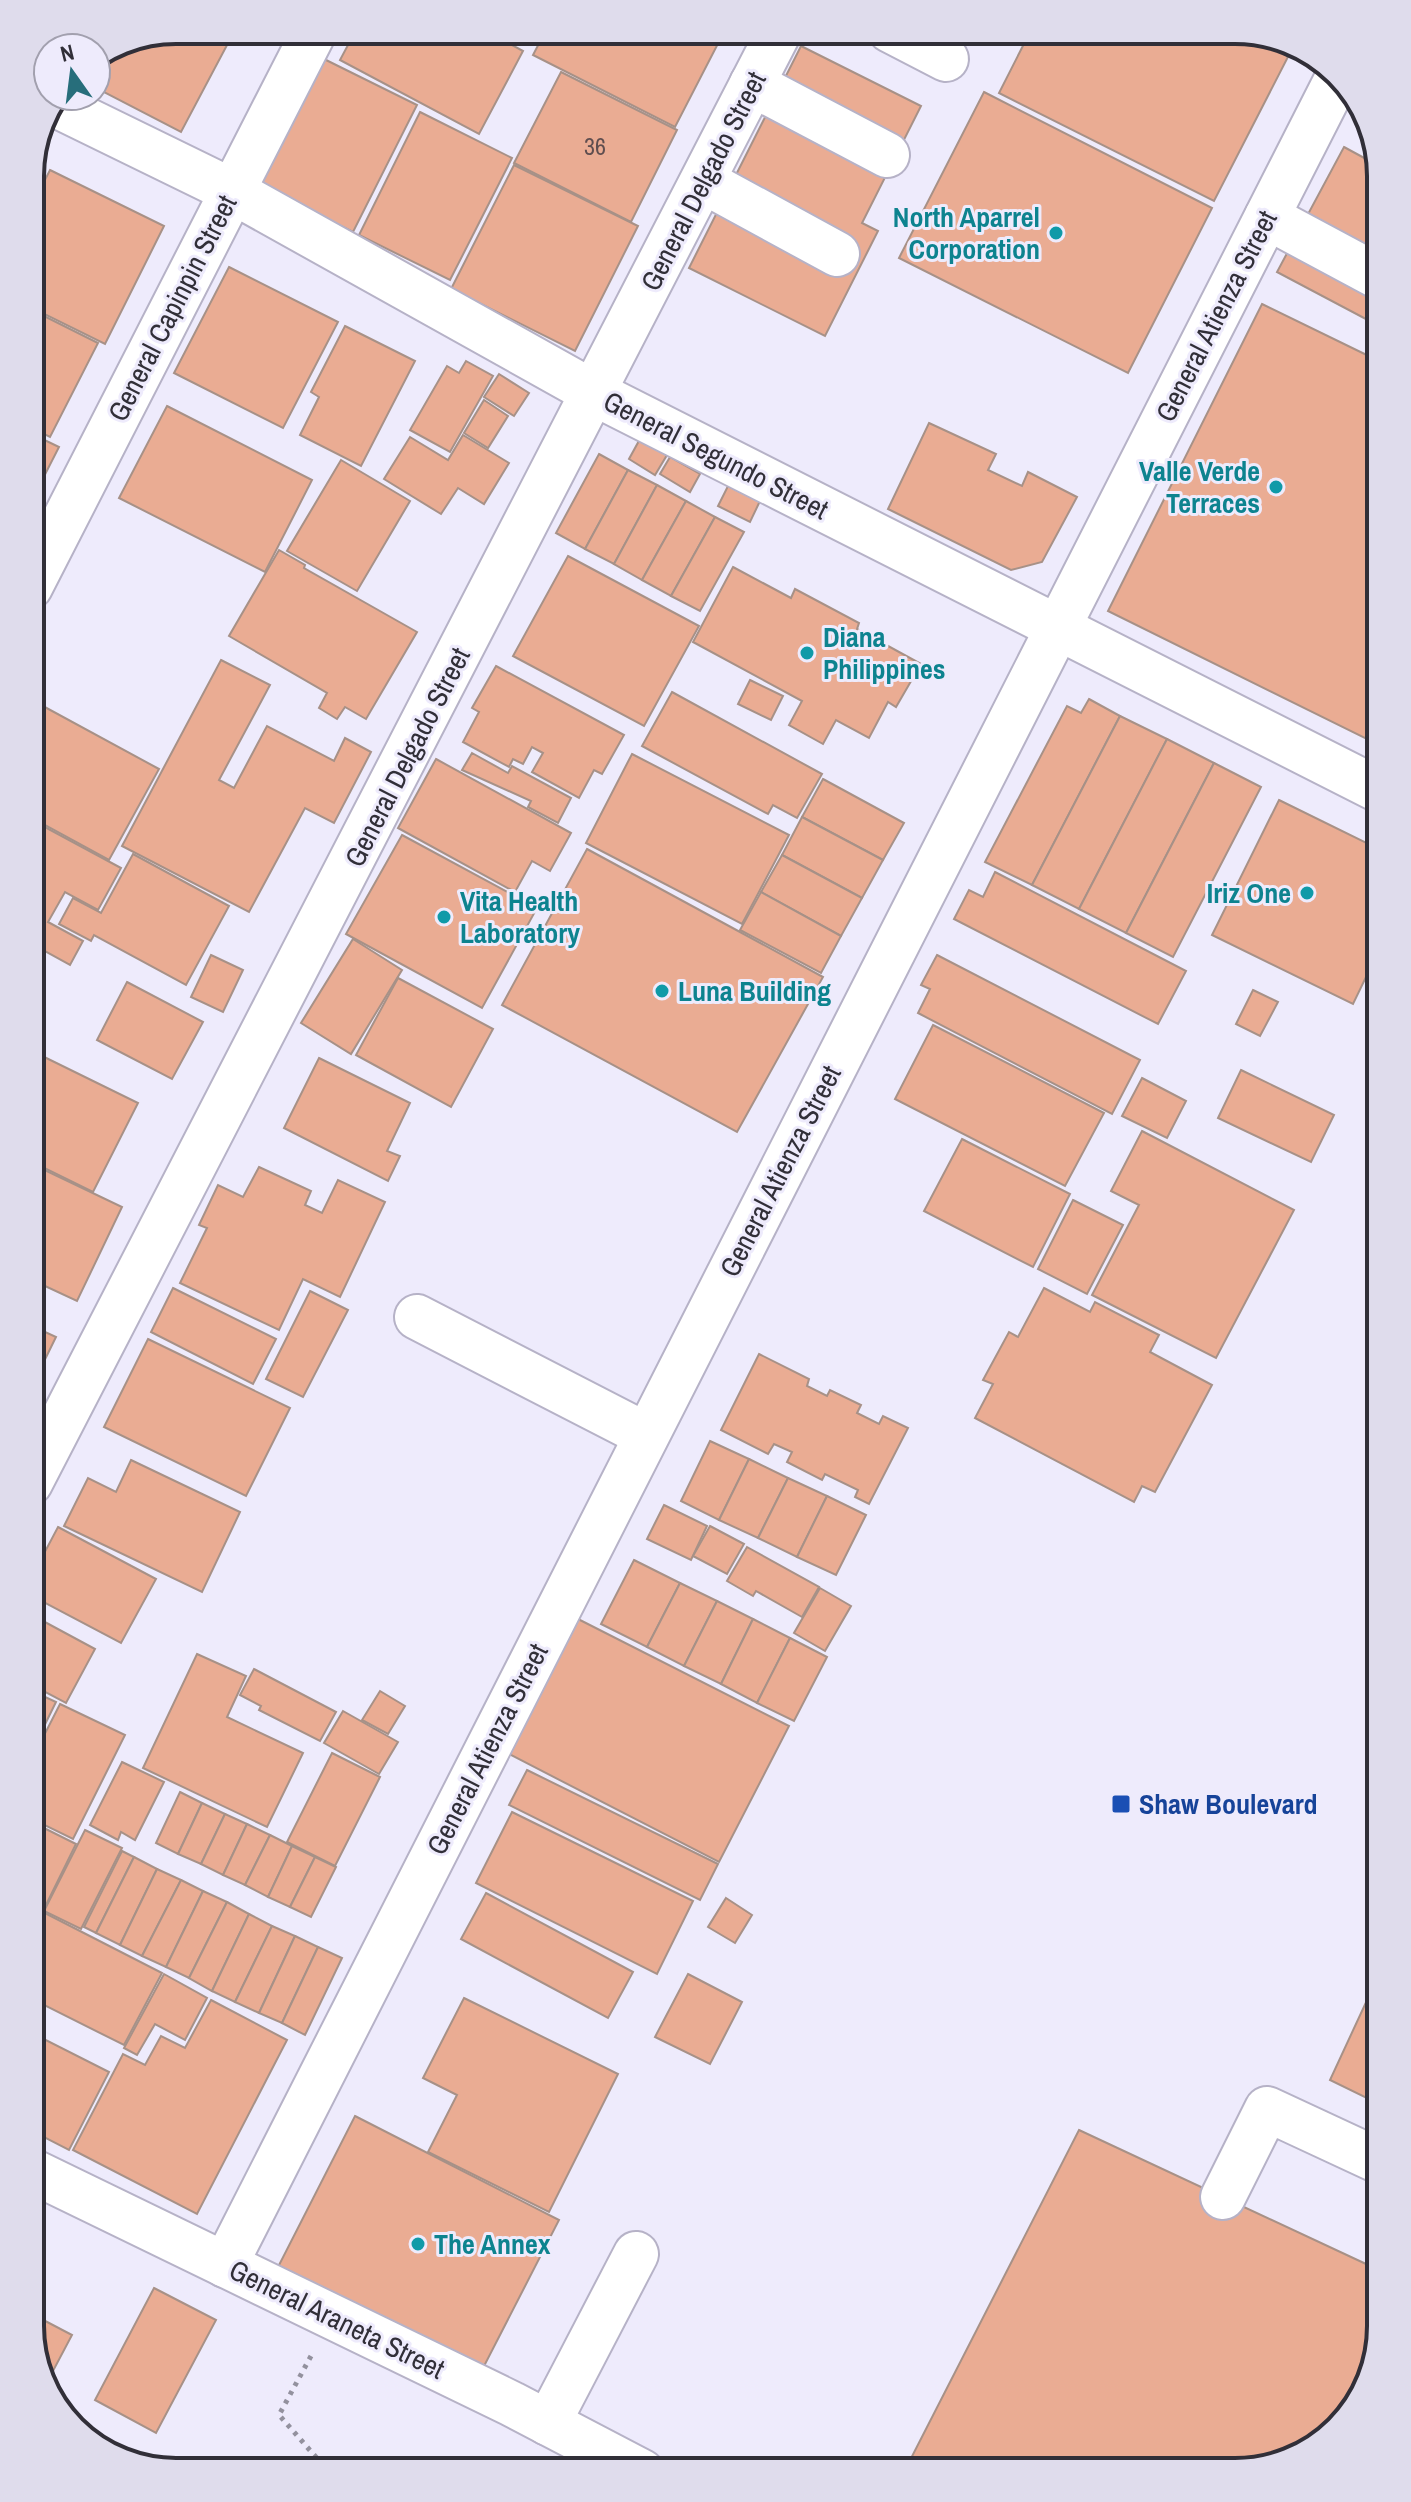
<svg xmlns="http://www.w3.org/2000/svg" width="1411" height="2502" font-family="'Archivo Narrow',sans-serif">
  <rect width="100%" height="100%" fill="#eeebfc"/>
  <g fill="#eaac93" stroke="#a79187" stroke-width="2">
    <path d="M176,30H235L181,132L96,88V57L121,41Z"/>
    <path d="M356,30H484L523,51L479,134L340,60Z"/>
    <path d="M546,30H725L675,127L533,55Z"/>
    <path d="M1031,30H1245L1293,47L1214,201L999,93Z"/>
    <path d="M801,46L921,106L862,223L878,231L825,336L689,268Z"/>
    <path d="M324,59L417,105L353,232L260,186Z"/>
    <path d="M561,72L677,130L631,222L514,163Z"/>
    <path d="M984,92L1212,208L1128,373L899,258Z"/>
    <path d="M420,112L512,158L450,280L359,235Z"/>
    <path d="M1344,147L1379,166L1381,176V327L1277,272Z"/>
    <path d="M514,165L638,226L575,351L451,289Z"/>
    <path d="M50,170L164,226L105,344L30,307V209Z"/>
    <path d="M229,267L338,322L283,428L174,373Z"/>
    <path d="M1262,304L1381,362V746L1108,611Z"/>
    <path d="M30,309L98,343L50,437L30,427Z"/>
    <path d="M345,326L415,361L361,466L300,435L319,397L311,392Z"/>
    <path d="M466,361L493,376L450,452L410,430L447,366L459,373Z"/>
    <path d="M499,374L529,393L514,416L484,397Z"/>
    <path d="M484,400L508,416L488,448L464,433Z"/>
    <path d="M167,406L312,480L265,572L119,498Z"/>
    <path d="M929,423L996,454L988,470L1022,486L1028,472L1077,497L1042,562L1011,570L888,509Z"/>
    <path d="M30,433L59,447L30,504Z"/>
    <path d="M463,435L509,463L484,504L458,488L441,514L384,479L410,437L448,460Z"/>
    <path d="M640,439L667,455L655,475L629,459Z"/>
    <path d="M599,454L628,470L585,549L556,533Z"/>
    <path d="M670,457L700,474L690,492L660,474Z"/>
    <path d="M341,460L410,501L357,591L287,551Z"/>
    <path d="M628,470L657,485L614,564L585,549Z"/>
    <path d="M657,485L686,501L642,580L614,564Z"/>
    <path d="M728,486L760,501L750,522L718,506Z"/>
    <path d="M686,501L715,517L671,596L642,580Z"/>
    <path d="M715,517L744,532L700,611L671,596Z"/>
    <path d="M279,550L305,565L304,568L417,632L366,719L345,707L337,719L319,708L327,693L229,636Z"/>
    <path d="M568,556L699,626L644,726L513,656Z"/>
    <path d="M733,567L791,598L795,589L859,623L857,629L921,664L896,707L888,702L869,738L836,720L823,744L789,725L802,701L693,642Z"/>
    <path d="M221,660L270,685L219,780L234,788L267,726L334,761L345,738L371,752L334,823L305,808L249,912L122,846Z"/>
    <path d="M496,666L624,735L602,774L594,770L579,798L532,772L543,753L532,747L523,764L513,759L509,767L463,742L479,712L472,708Z"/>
    <path d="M750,680L783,696L771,720L738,704Z"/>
    <path d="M672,692L822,774L797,818L773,805L768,814L642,746Z"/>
    <path d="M30,699L159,769L109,860L30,817Z"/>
    <path d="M1089,699L1120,716L1032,885L985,862L1067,706L1081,713Z"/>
    <path d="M1120,716L1167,739L1079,909L1032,885Z"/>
    <path d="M1167,739L1214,763L1126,933L1079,909Z"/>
    <path d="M472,753L508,773L512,766L571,798L558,823L528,807L531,801L462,770Z"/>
    <path d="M632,754L789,835L742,924L586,843Z"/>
    <path d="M436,759L571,833L550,871L532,861L515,892L398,828Z"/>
    <path d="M1214,763L1261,787L1173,957L1126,933Z"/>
    <path d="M823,779L904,823L883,860L802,817Z"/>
    <path d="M1279,800L1381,850V946L1353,1004L1212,935Z"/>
    <path d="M802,817L883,860L862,898L782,855Z"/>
    <path d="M30,819L121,868L98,910L65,892L48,922L83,941L70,965L30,943Z"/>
    <path d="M402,835L537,908L482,1008L346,934Z"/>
    <path d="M587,849L823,977L737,1132L502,1005Z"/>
    <path d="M133,854L229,906L186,985L94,935L91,941L59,924L73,898L101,913Z"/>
    <path d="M782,855L862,898L841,936L761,892Z"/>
    <path d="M995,872L1186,971L1158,1024L954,919L969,890L983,897Z"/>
    <path d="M761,892L841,936L821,973L740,930Z"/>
    <path d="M353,939L402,970L351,1054L301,1023Z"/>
    <path d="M211,955L243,970L223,1012L191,997Z"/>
    <path d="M937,955L1140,1060L1112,1114L918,1013L930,989L921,985Z"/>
    <path d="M398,978L493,1029L451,1107L356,1055Z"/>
    <path d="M127,982L203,1022L172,1079L97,1040Z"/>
    <path d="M1253,990L1278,1002L1260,1036L1236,1024Z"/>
    <path d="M933,1025L1104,1113L1065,1186L895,1099Z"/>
    <path d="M32,1051L138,1103L93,1192L30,1161Z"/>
    <path d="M319,1058L410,1103L387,1151L400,1156L388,1181L284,1128Z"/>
    <path d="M1241,1070L1334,1115L1311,1162L1218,1118Z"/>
    <path d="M1142,1078L1186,1101L1167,1138L1122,1116Z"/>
    <path d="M1142,1131L1294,1210L1216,1358L1092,1295L1139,1205L1111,1191Z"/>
    <path d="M962,1139L1070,1194L1033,1267L924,1211Z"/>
    <path d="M30,1163L122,1207L77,1301L30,1279Z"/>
    <path d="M259,1167L311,1191L305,1205L322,1213L338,1180L385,1202L340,1297L303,1279L279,1330L180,1283L207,1228L199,1225L218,1185L243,1197Z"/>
    <path d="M1073,1200L1123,1225L1087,1294L1038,1269Z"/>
    <path d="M173,1288L276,1339L253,1384L151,1332Z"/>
    <path d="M1044,1288L1090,1312L1095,1302L1159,1335L1150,1352L1212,1385L1155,1492L1142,1486L1134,1502L975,1418L993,1384L983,1380L1009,1332L1018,1337Z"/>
    <path d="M310,1291L348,1310L303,1397L266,1379Z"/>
    <path d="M30,1325L56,1337L30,1390Z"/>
    <path d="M148,1339L290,1408L246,1496L104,1427Z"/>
    <path d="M759,1354L809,1379L807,1386L827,1396L830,1390L861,1405L857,1413L879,1424L883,1416L908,1428L869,1504L855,1497L858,1490L825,1474L822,1480L787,1462L792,1452L774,1444L768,1454L721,1430Z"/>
    <path d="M710,1441L749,1459L719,1520L681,1501Z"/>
    <path d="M749,1459L788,1478L758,1538L719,1520Z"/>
    <path d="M131,1460L240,1512L202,1592L64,1526L88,1478L116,1492Z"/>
    <path d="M788,1478L827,1496L797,1557L758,1538Z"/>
    <path d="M827,1496L866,1515L836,1575L797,1557Z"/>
    <path d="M664,1505L707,1526L691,1560L647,1539Z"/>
    <path d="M710,1526L744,1544L727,1574L693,1556Z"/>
    <path d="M58,1527L156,1579L121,1643L30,1595V1580Z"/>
    <path d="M747,1547L819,1587L802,1617L756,1591L753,1596L727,1581Z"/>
    <path d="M634,1560L680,1583L647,1647L601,1624Z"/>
    <path d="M680,1583L717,1601L684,1666L647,1647Z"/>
    <path d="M820,1588L851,1606L825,1651L794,1633Z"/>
    <path d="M717,1601L753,1619L721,1684L684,1666Z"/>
    <path d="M30,1614L95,1649L66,1703L30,1684Z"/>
    <path d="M578,1619L789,1726L719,1862L509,1754Z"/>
    <path d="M753,1619L790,1638L757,1703L721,1684Z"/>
    <path d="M790,1638L827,1657L794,1721L757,1703Z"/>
    <path d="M197,1654L246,1676L227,1717L303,1753L267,1827L143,1768Z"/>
    <path d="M254,1669L336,1712L320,1741L259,1710L261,1706L240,1695Z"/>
    <path d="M30,1690L56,1702L30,1755Z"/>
    <path d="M380,1691L405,1706L388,1734L362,1720Z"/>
    <path d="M60,1704L125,1735L73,1839L30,1818V1763Z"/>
    <path d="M343,1711L398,1742L379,1774L324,1743Z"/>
    <path d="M332,1753L380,1777L335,1866L287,1842Z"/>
    <path d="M122,1762L164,1782L135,1840L121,1832L118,1840L90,1825Z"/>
    <path d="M527,1770L718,1864L700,1900L509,1805Z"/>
    <path d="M180,1792L202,1803L178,1854L156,1843Z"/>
    <path d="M202,1803L225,1814L201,1864L178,1854Z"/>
    <path d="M512,1812L693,1901L657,1974L476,1883Z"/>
    <path d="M225,1814L247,1824L223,1875L201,1864Z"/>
    <path d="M30,1821L76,1844L43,1911L30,1904Z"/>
    <path d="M247,1824L270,1835L245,1885L223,1875Z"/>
    <path d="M85,1830L122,1848L81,1929L44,1911Z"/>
    <path d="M270,1835L292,1846L268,1897L245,1885Z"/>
    <path d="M292,1846L315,1857L290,1907L268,1897Z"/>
    <path d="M122,1851L134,1857L96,1933L84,1927Z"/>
    <path d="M134,1857L157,1869L120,1945L96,1933Z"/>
    <path d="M315,1857L336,1867L311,1917L290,1907Z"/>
    <path d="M157,1869L181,1880L142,1956L120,1945Z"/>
    <path d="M181,1880L203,1891L166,1967L142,1956Z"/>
    <path d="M203,1891L227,1902L189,1978L166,1967Z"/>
    <path d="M486,1893L633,1972L608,2018L461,1939Z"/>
    <path d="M726,1898L752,1915L735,1943L708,1927Z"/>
    <path d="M227,1902L249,1914L212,1991L189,1978Z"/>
    <path d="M39,1910L162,1973L124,2045L30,1998V1928Z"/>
    <path d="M249,1914L272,1926L235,2002L212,1991Z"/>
    <path d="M272,1926L295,1936L259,2013L235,2002Z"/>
    <path d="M295,1936L318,1947L282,2023L259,2013Z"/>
    <path d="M318,1947L342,1958L305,2035L282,2023Z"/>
    <path d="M1381,1970V2105L1330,2080Z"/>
    <path d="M164,1974L207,1998L185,2040L155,2024L137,2055L124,2048Z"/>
    <path d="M688,1974L742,2002L710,2064L655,2037Z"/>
    <path d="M464,1998L618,2074L549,2212L428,2152L457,2095L423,2078Z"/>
    <path d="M211,2000L287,2040L197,2214L73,2150L123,2054L145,2065L161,2036L185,2048Z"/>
    <path d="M30,2032L109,2072L69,2150L30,2130Z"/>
    <path d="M355,2116L559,2220L481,2372L277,2269Z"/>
    <path d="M1079,2130L1381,2271V2326L1357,2407L1299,2457L1235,2472H904Z"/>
    <path d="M154,2288L216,2320L156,2433L95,2400Z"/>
    <path d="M30,2313L72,2335L44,2388L30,2326Z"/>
  </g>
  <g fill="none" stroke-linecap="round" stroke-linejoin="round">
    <defs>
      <g id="minor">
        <path d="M890,30L946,59"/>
        <path d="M752,84L887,155"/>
        <path d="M58,106L232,191L594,393L1381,791"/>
        <path d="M703,181L837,254"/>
        <path d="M1267,217L1381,278"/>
        <path d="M30,587L315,30"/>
        <path d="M417,1317L646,1435"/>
        <path d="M30,1483L780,30"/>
        <path d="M30,2170L512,2404L642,2472"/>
        <path d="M1223,2197L1267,2109L1381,2162"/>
        <path d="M225,2265L1337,79"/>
        <path d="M548,2423L636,2254"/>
      </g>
    </defs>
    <use href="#minor" stroke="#b6b2c7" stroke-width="48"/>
    <path stroke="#93919e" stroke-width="5" stroke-dasharray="4 6" stroke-linecap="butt" d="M311,2356L279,2415L329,2472"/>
    <use href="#minor" stroke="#fff" stroke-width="44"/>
  </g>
  <g fill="#0f9aa8" stroke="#eeebfc" stroke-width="3">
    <circle cx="1056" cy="233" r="8"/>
    <circle cx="1276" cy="487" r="8"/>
    <circle cx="807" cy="653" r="8"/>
    <circle cx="1307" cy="893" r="8"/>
    <circle cx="444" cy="917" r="8"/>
    <circle cx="662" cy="991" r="8"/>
    <circle cx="418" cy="2244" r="8"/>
  </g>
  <rect fill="#1a4fb4" stroke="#eeebfc" stroke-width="3" x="1111" y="1794" width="20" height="20" rx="4"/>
  <g text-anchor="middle" stroke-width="6" stroke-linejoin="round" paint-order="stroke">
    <g font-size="24" fill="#5f4e4f">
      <text x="595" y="155">36</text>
    </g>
    <g font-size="28" fill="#312f38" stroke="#eeebfc">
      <text transform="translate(703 181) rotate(-63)" y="10">General Delgado Street</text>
      <text transform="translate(172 308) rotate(-63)" y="10">General Capinpin Street</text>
      <text transform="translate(1216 316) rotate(-63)" y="10">General Atienza Street</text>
      <text transform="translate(716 455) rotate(27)" y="10">General Segundo Street</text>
      <text transform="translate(407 757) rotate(-63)" y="10">General Delgado Street</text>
      <text transform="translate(780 1171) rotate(-63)" y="10">General Atienza Street</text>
      <text transform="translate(487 1749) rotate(-63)" y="10">General Atienza Street</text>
      <text transform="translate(337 2319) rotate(26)" y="10">General Araneta Street</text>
    </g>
    <g font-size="28" font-weight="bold" fill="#0d838f" stroke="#eeebfc" text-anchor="start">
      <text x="1040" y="227" text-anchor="end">North Aparrel<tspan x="1040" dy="32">Corporation</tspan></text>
      <text x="1260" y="481" text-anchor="end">Valle Verde<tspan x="1260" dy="32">Terraces</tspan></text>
      <text x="823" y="647">Diana<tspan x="823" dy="32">Philippines</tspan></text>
      <text x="1291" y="903" text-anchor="end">Iriz One</text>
      <text x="460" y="911">Vita Health<tspan x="460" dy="32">Laboratory</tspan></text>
      <text x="678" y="1001">Luna Building</text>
      <text x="434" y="2254">The Annex</text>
    </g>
    <g font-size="28" font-weight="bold" fill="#164399" stroke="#eeebfc" text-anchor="start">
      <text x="1139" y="1814">Shaw Boulevard</text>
    </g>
  </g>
  <path d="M0 0H1411V2502H0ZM176 44H1235A132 132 0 0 1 1367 176V2326A132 132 0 0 1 1235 2458H176A132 132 0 0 1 44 2326V176A132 132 0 0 1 176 44Z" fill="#dfdcec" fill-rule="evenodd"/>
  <path fill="none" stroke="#312f38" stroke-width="4" d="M176 44H1235A132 132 0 0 1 1367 176V2326A132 132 0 0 1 1235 2458H176A132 132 0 0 1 44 2326V176A132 132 0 0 1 176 44Z"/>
  <g transform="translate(72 72) rotate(346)"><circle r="38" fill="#eeebfc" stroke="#a2a0ae" stroke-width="2"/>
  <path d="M0-6L14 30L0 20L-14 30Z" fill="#276e7b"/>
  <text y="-12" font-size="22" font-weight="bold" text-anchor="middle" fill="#312f38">N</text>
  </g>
</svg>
